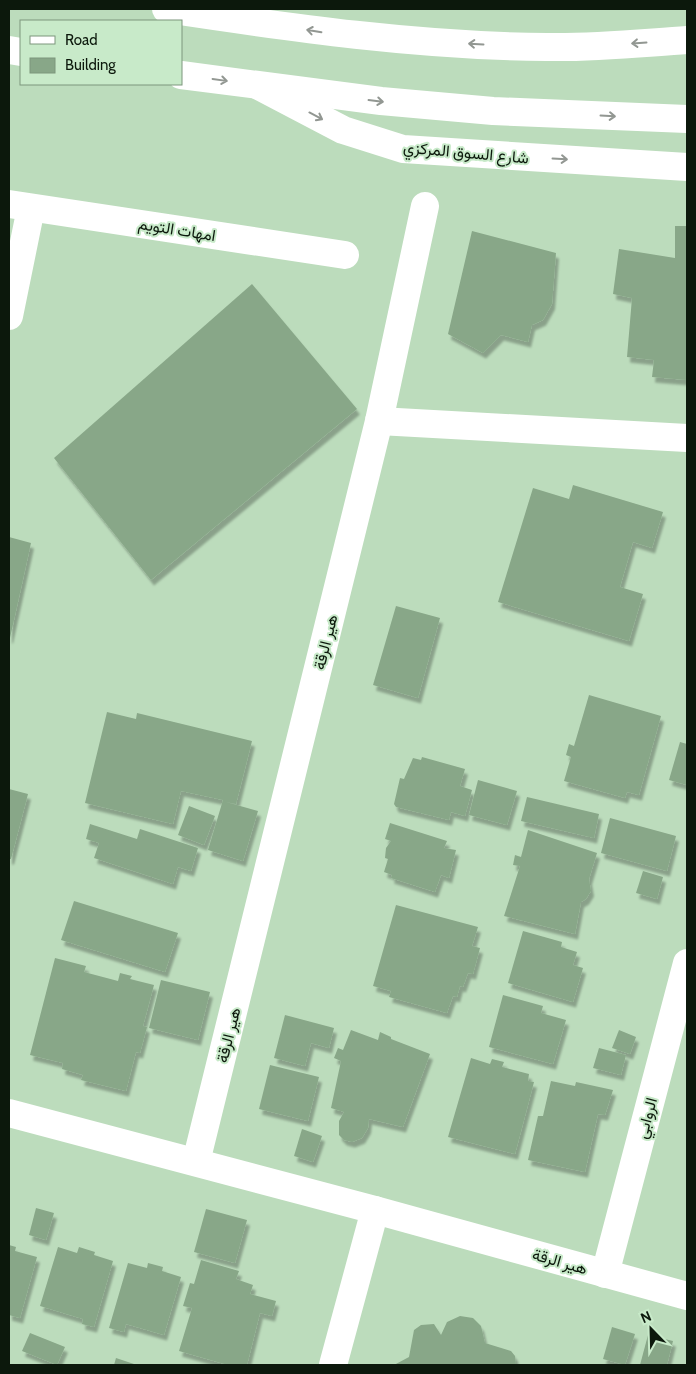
<svg xmlns="http://www.w3.org/2000/svg" width="696" height="1374" font-family="Cabin,Vazirmatn,sans-serif">
  <defs>
    <filter id="shadow"><feDropShadow dx="3" dy="5.5" stdDeviation="1" flood-color="#0004"/></filter>
  </defs>
  <rect width="100%" height="100%" fill="#bcdcbc"/>
  <g fill="#88a788" filter="url(#shadow)">
    <path d="M675,226H687V380L652,377L654,360L627,357L632,298L613,294L619,249L675,258Z"/>
    <path d="M472,231L556,253L552,304L543,320L532,325L528,342L501,335L483,353L448,334Z"/>
    <path d="M252,284L357,409L151,580L54,458Z"/>
    <path d="M573,485L663,512L652,548L633,542L620,587L643,594L629,641L498,602L533,488L569,499Z"/>
    <path d="M9,537L31,543L10,638H9Z"/>
    <path d="M396,606L440,618L418,698L373,685Z"/>
    <path d="M589,695L661,716L639,795L627,792L625,798L564,781L571,757L566,755L569,744L574,746Z"/>
    <path d="M107,712L136,719L137,713L252,741L236,804L226,802L258,811L243,861L208,850L223,800L181,791L173,824L85,803Z"/>
    <path d="M680,742L687,744V785L669,780Z"/>
    <path d="M422,757L465,769L460,786L472,790L465,816L451,812L449,820L396,807L394,804L400,778L404,779L413,758L421,760Z"/>
    <path d="M478,780L517,791L507,825L469,815Z"/>
    <path d="M9,789L28,794L11,859H9Z"/>
    <path d="M527,797L599,814L594,838L521,821Z"/>
    <path d="M189,806L215,816L204,845L178,835Z"/>
    <path d="M610,818L676,836L667,871L601,853Z"/>
    <path d="M390,823L447,841L444,848L456,850L449,878L441,875L435,892L391,878L392,875L384,872L388,859L385,858L386,848L391,841L385,839Z"/>
    <path d="M90,824L137,839L140,829L198,848L191,871L178,867L173,884L94,858L99,843L86,839Z"/>
    <path d="M528,830L597,853L589,879L591,891L586,899L581,902L575,934L504,916L520,866L513,865L515,855L521,857Z"/>
    <path d="M643,871L663,877L657,899L636,893Z"/>
    <path d="M74,901L178,933L165,972L61,940Z"/>
    <path d="M396,905L478,927L472,946L480,948L473,974L468,973L463,987L460,986L457,997L453,996L447,1013L389,997L391,991L373,986Z"/>
    <path d="M523,931L562,942L561,947L577,952L573,965L583,968L573,1002L508,983Z"/>
    <path d="M55,958L86,966L84,972L118,981L120,973L132,976L130,979L154,985L143,1026L147,1027L140,1053L136,1052L126,1091L81,1080L83,1075L62,1069L63,1063L30,1055Z"/>
    <path d="M161,980L210,992L198,1040L149,1028Z"/>
    <path d="M503,995L543,1006L541,1013L566,1020L553,1064L489,1047Z"/>
    <path d="M285,1015L334,1028L329,1048L311,1043L305,1066L274,1058Z"/>
    <path d="M351,1030L378,1040L380,1032L391,1037V1039L430,1054L403,1127L369,1119L368,1128L362,1138L352,1142L344,1140L339,1135V1121L344,1112L331,1108L341,1061L334,1058L338,1048L343,1050Z"/>
    <path d="M619,1030L636,1037L630,1054L612,1048Z"/>
    <path d="M599,1048L626,1055L621,1075L593,1068Z"/>
    <path d="M471,1058L490,1064L492,1059L504,1062L502,1067L529,1074L528,1081L534,1082L515,1154L448,1137Z"/>
    <path d="M270,1065L319,1077L308,1121L259,1109Z"/>
    <path d="M551,1081L575,1086L576,1082L613,1090L605,1115L598,1114L585,1172L528,1160L538,1116H543Z"/>
    <path d="M302,1129L322,1136L313,1162L294,1156Z"/>
    <path d="M36,1208L54,1213L46,1240L29,1235Z"/>
    <path d="M206,1209L247,1220L235,1263L194,1252Z"/>
    <path d="M9,1245L16,1247L15,1251L37,1257L20,1318L9,1315Z"/>
    <path d="M58,1247L77,1253L79,1247L95,1252L94,1255L113,1261L94,1327L82,1324L83,1319L40,1306Z"/>
    <path d="M201,1260L239,1271L236,1279L253,1285L250,1294L276,1301L272,1316L260,1313L247,1365H228L179,1351L192,1308L183,1306L190,1283L194,1284Z"/>
    <path d="M128,1263L147,1268L148,1263L163,1267L162,1271L181,1277L164,1335L126,1324L124,1332L109,1328Z"/>
    <path d="M460,1316L473,1318L481,1326L485,1343L511,1351L515,1356L516,1365H394L409,1357L414,1330L421,1325L434,1324L441,1335L447,1322Z"/>
    <path d="M612,1327L635,1334L625,1365L603,1359Z"/>
    <path d="M30,1333L65,1347L57,1365L22,1351Z"/>
    <path d="M648,1335L673,1341L667,1365H640Z"/>
    <path d="M116,1358L137,1365H114Z"/>
  </g>
  <g fill="none" stroke-linecap="round" stroke-linejoin="round">
    <g stroke="#fff" stroke-width="28">
      <path d="M259,86L343,130L403,149L687,167"/>
      <path d="M9,204L345,255"/>
      <path d="M9,316L31,208"/>
      <path d="M379,421L687,438"/>
      <path d="M9,1113L375,1210L687,1296"/>
      <path d="M196,1162L379,421L425,206"/>
      <path d="M605,1274L687,963"/>
      <path d="M333,1365L375,1210"/>
    </g>
    <g stroke="#fff" stroke-width="28">
      <path d="M166,9C292,28 419,46 547,47C594,48 641,43 687,40"/>
      <path d="M9,50L21,52"/>
      <path d="M181,75L381,101L493,111L687,119"/>
    </g>
  </g>
  <defs><path id="oneway-shaft" d="M-6 0H5M1.5-3L5.5 0L1.5 3" fill="none" stroke-width="1.6" stroke-linecap="round" stroke-linejoin="round" transform="scale(1.25)"/></defs>
  <g stroke="#929792">
    <use href="#oneway-shaft" transform="translate(314 31) rotate(-171)"/>
    <use href="#oneway-shaft" transform="translate(639 43) rotate(176)"/>
    <use href="#oneway-shaft" transform="translate(476 44) rotate(-177)"/>
    <use href="#oneway-shaft" transform="translate(220 80) rotate(8)"/>
    <use href="#oneway-shaft" transform="translate(376 101) rotate(7)"/>
    <use href="#oneway-shaft" transform="translate(316 116) rotate(28)"/>
    <use href="#oneway-shaft" transform="translate(608 116) rotate(3)"/>
    <use href="#oneway-shaft" transform="translate(560 159) rotate(3)"/>
  </g>
  <g text-anchor="middle" stroke-width="4" stroke-linejoin="round" paint-order="stroke">
    <g font-size="16" fill="#0c180c" stroke="#c8eac9">
      <text transform="translate(466 152) rotate(5)" y="6">شارع السوق المركزي</text>
      <text transform="translate(177 229) rotate(9)" y="6">امهات التويم</text>
      <text transform="translate(325 642) rotate(-76)" y="6">هير الرقة</text>
      <text transform="translate(228 1035) rotate(-76)" y="6">هير الرقة</text>
      <text transform="translate(646 1118) rotate(-75)" y="6">الروابي</text>
      <text transform="translate(560 1261) rotate(16)" y="6">هير الرقة</text>
    </g>
  </g>
  <rect width="696" height="1374" fill="none" stroke="#0c180c" stroke-width="20"/>
  <rect x="20" y="20" width="162" height="65" fill="#c8eac9" stroke="#7d967d"/>
  <rect x="30" y="36" width="25" height="8" fill="#ffffff" stroke="#7d967d"/>
  <text x="65" y="45" font-size="15" fill="#0c180c">Road</text>
  <rect x="30" y="58" width="25" height="15" fill="#88a788" stroke="#7d967d"/>
  <text x="65" y="70" font-size="15" fill="#0c180c">Building</text>
  <g transform="translate(651 1329) rotate(337)" stroke="#c8eac9" stroke-width="4" paint-order="stroke">
  <path d="M0-4L9 19L0 12L-9 19Z" fill="#0c180c"/>
  <text y="-8" font-size="14" font-weight="bold" text-anchor="middle" fill="#0c180c">N</text>
  </g>
</svg>
